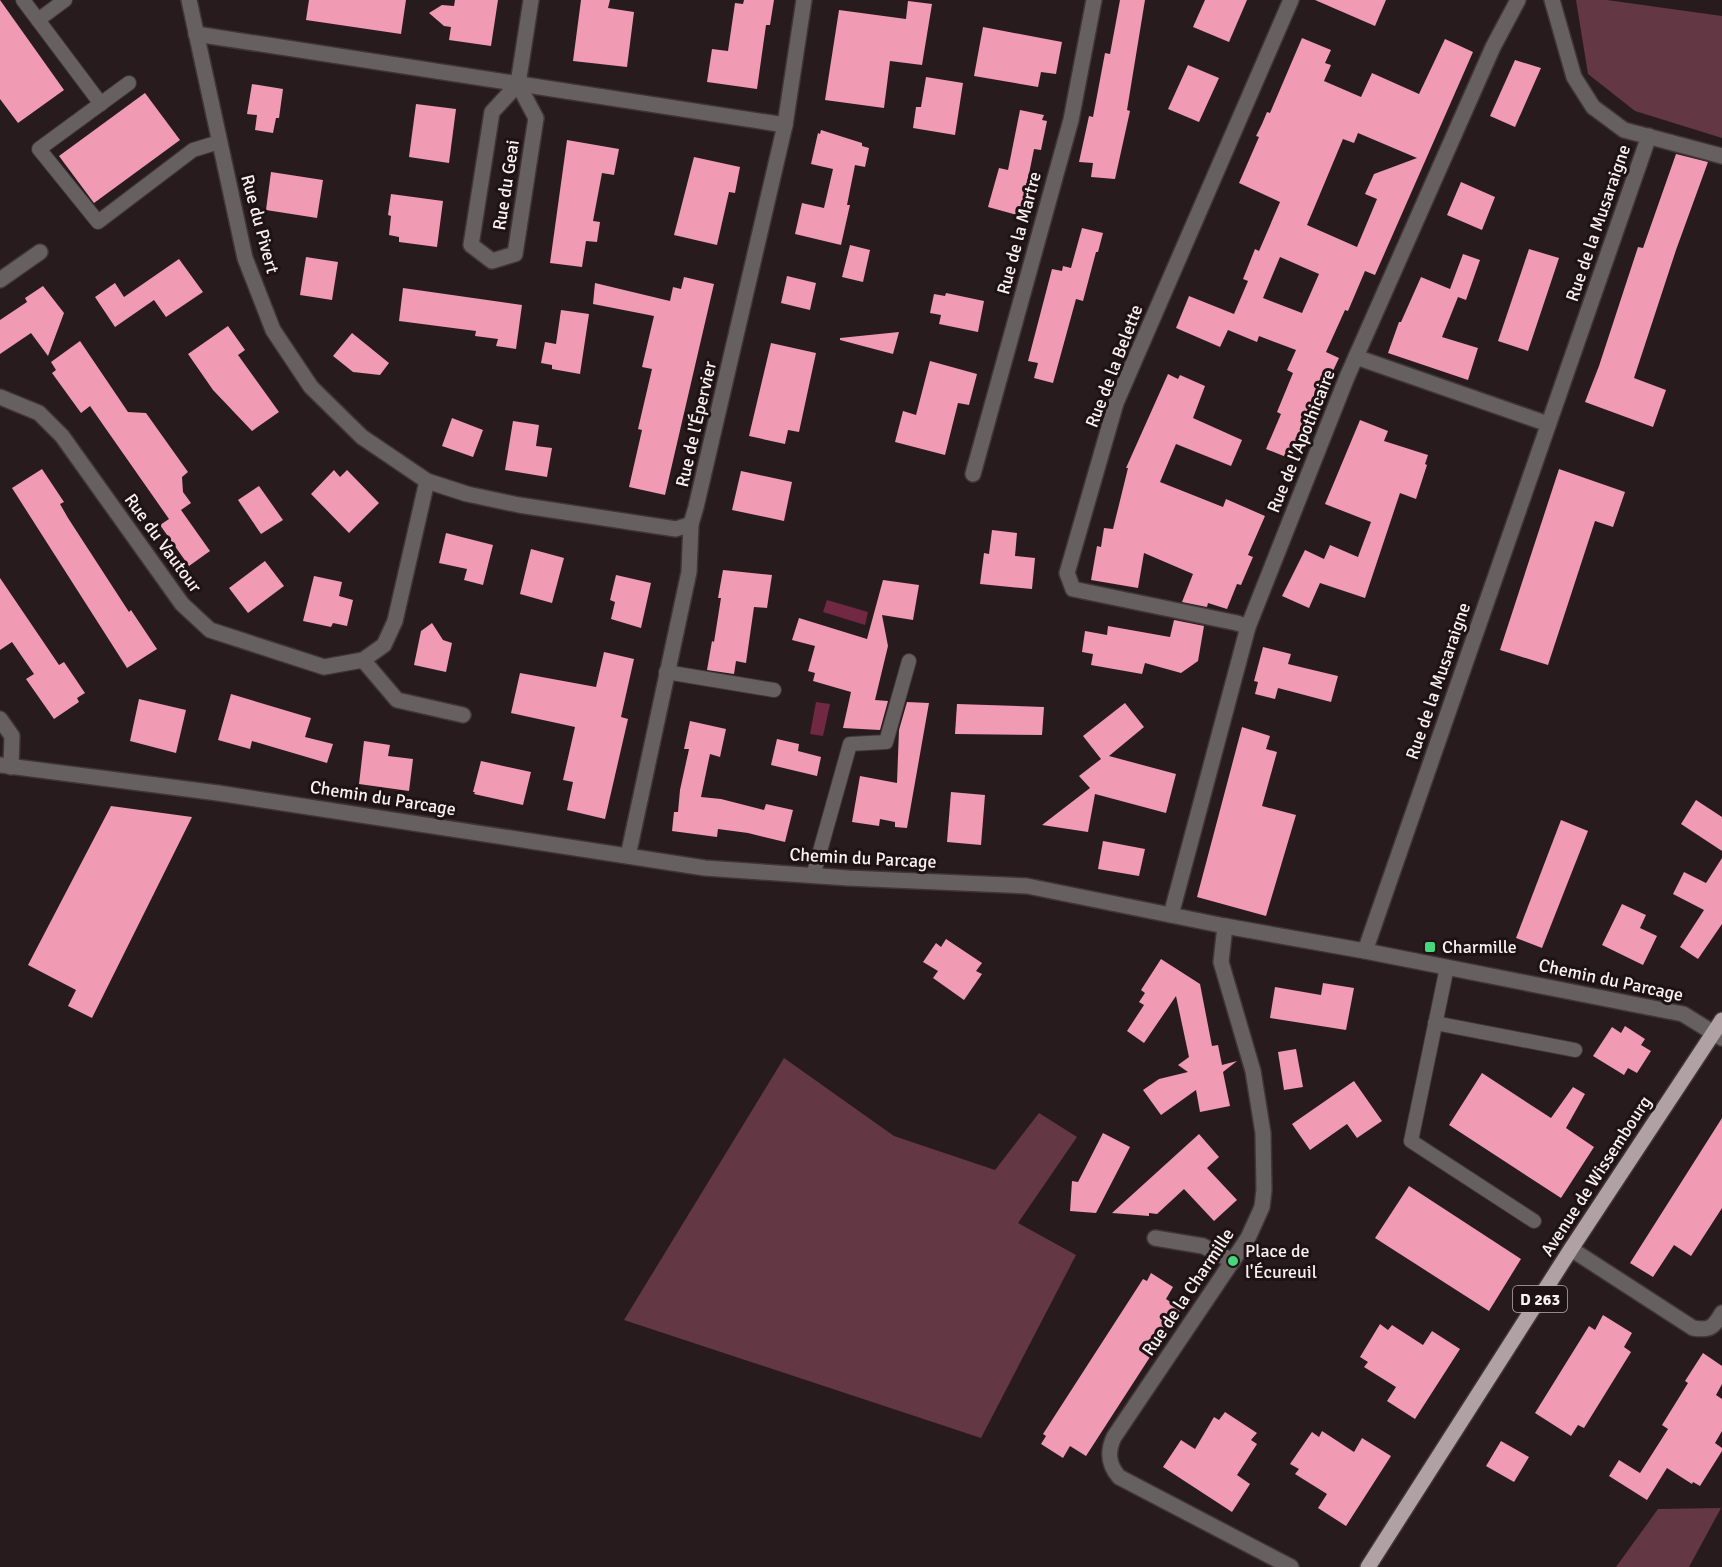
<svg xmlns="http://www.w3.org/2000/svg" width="1722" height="1567" font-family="Signika,sans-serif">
  <rect width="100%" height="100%" fill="#281b1e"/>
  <g fill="#633744">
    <path d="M1576,0H1607L1722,16V138L1635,111L1588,74Z"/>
    <path d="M784,1058L894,1136L995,1170L1039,1113L1077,1137L1018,1223L1076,1255L981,1438L624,1320Z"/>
    <path d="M1721,1508L1689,1567H1616L1658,1509Z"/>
  </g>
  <g fill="#712842">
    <path d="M827,600L868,612L865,625L823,612Z"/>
    <path d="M816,702L830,704L823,736L810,734Z"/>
  </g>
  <g fill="#f09ab3" fill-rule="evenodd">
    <path d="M0,0L64,90L18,123L0,99Z"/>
    <path d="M309,0H406L401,34L306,20Z"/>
    <path d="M455,0H498L491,46L449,40L451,27L444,26L429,13L442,5L454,6Z"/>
    <path d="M581,0H610L608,8L634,12L627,67L573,61Z"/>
    <path d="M744,0H774L770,25H766L757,89L707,82L712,49L728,51L735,3L743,4Z"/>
    <path d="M1120,0H1145L1127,110L1130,111L1115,179L1091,177L1093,163L1079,162L1089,116L1093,117L1105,53L1110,54Z"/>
    <path d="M1205,0H1247L1229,42L1193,27Z"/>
    <path d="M1315,0H1386L1375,26Z"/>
    <path d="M908,1L932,4L922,65L890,61L884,108L825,100L839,10L906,19Z"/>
    <path d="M983,27L1062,42L1056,74L1041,72L1038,87L974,76Z"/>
    <path d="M1302,38L1331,50L1325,63L1331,65L1324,81L1361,97L1372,73L1419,94L1445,39L1473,52L1375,275L1365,271L1348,311L1345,310L1326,352L1339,358L1325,388L1321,386L1291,459L1266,449L1281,414L1277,412L1293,373L1287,370L1296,350L1259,336L1257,342L1228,330L1220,347L1176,328L1189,296L1234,314L1248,281L1243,279L1255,249L1259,251L1280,202L1239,183L1259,137L1256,136L1262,124L1267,112L1270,113ZM1358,133L1417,158L1374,174L1365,194L1377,199L1357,247L1307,225L1343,139L1354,143ZM1280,257L1319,274L1302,313L1263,298Z"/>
    <path d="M1515,60L1541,68L1515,127L1490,116Z"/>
    <path d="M1188,65L1219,78L1199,122L1168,109Z"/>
    <path d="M926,77L963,83L955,135L913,128L916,107H921Z"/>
    <path d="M252,84L283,89L279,118H276L273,133L255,130L257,115L247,114Z"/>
    <path d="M145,93L180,140L94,203L59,156Z"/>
    <path d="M416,104L456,109L449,163L409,157Z"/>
    <path d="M1020,110L1044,115L1042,120L1047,121L1041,150L1034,149L1027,184L1033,186L1024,217L988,207L999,168L1008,170Z"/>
    <path d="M821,130L862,143V146L869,148L865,167L855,165L847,205H850L841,245L795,234L802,203L824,208L833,169L811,164L818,133L820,134Z"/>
    <path d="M567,140L619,149L614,175L602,173L593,221L600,222L597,242L586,241L582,267L550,263Z"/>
    <path d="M1676,154L1708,162L1676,250L1634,378L1666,390L1653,427L1585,402L1599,366L1638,247L1643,248Z"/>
    <path d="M694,157L740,167L735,193L729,192L717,245L674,235Z"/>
    <path d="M271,172L323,180L317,218L266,210Z"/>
    <path d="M1461,182L1495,197L1482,230L1447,215Z"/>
    <path d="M391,194L443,201L437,247L399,242V237L389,235L391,216L388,215Z"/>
    <path d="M1082,228L1103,233L1098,252H1096L1083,301L1076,299L1053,383L1034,378L1038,363L1028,361L1052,269L1062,271L1063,266L1071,268Z"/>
    <path d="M850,245L870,250L863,282L842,277Z"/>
    <path d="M1529,249L1559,258L1528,351L1498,341Z"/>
    <path d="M1463,254L1480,260L1466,300L1458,297L1442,337L1478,348L1468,380L1388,353L1399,322H1401L1421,277L1450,289Z"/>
    <path d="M306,257L338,262L332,300L300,295Z"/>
    <path d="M179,259L203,292L166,317L154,300L115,327L95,297L115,283L124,297Z"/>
    <path d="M787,276L816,283L810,310L781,303Z"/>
    <path d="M684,277L714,284L665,495L629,487L642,430L638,429L652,369L642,367L654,316L593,304L595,283L670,301L673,287L681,289Z"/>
    <path d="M43,286L64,313L48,356L31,333L0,354V320L27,302L25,298Z"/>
    <path d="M403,288L522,305L516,349L496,346L498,339L475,336L476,331L399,321Z"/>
    <path d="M946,293L984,301L978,332L939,324L941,315L930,313L934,294L945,296Z"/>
    <path d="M561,310L589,314L580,374L552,369V365L541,363L545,342L556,344Z"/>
    <path d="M228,326L245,350L238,355L279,412L252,431L213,390L188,354Z"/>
    <path d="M899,332L893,354L840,340V338Z"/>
    <path d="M352,333L389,363L380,375L353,372L333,356Z"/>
    <path d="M80,341L128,412L146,413L188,472L182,477L183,492L191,503L181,510L210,551L189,566L160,525L169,519L106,429L90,406L81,413L52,373L56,370L51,362Z"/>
    <path d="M771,343L816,353L799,432L788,430L785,444L749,436Z"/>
    <path d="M930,361L977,374L969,405L958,403L945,455L895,442L903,411L916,415Z"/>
    <path d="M1168,374L1178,379L1180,375L1205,386L1193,418L1242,440L1231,466L1176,444L1160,482L1223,507L1226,499L1265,516L1248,555L1253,557L1241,585L1237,584L1227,609L1208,603L1207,607L1182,602L1193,574L1144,553L1138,588L1091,580L1097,546L1101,547L1104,528L1113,529L1128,468H1126Z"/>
    <path d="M452,418L483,430L473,457L442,446Z"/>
    <path d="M1360,420L1388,431L1384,441L1428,455L1425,464L1427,465L1416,499L1400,493L1365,598L1320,583L1309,608L1282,596L1305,550L1324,559L1330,545L1358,557L1371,522L1325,504Z"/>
    <path d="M513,421L539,425L536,446L552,448L547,477L505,470Z"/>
    <path d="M42,469L64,502L60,504L68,518L129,612L131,610L157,649L127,668L12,488Z"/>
    <path d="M1559,469L1625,492L1613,527L1595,521L1548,665L1500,650Z"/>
    <path d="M334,470L340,477L347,470L379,503L349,533L311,494Z"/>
    <path d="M741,471L792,482L784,521L732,510Z"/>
    <path d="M259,486L283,520L261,534L238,500Z"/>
    <path d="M992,530L1017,533L1015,556L1035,558L1032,589L980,584L984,553L989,554Z"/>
    <path d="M446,533L493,545L483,585L464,580L467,569L439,563Z"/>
    <path d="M531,549L564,558L552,603L520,594Z"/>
    <path d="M265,561L284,586L248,613L229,588Z"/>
    <path d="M723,570L772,575L767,608L754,607L746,663L736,661L734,674L707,670L712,641L714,642L721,598H718Z"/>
    <path d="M616,575L651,583L641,628L611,619L615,602L610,600Z"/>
    <path d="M314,576L342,582L339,596L353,600L347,626L333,623L331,627L303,621Z"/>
    <path d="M0,578L59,665L64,662L85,693L77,698L79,702L54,719L26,679L34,674L12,642L0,650Z"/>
    <path d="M883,580L919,585L913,620L882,615L888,646L875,700L888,701L880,730L843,728L851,692L813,681L815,673L808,671L815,646L792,640L799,618L867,639Z"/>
    <path d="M1174,620L1204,626L1198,661L1181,673L1145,663L1142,674L1091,665L1093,654L1082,652L1085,631L1107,635L1108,626L1170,637Z"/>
    <path d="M432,623L443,640L452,643L446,672L414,665L421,631Z"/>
    <path d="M1263,647L1291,654L1288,664L1338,676L1331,702L1278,688L1275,699L1255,694L1258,682L1254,681Z"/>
    <path d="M604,652L634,659L621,717L628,719L605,819L567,810L573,782L563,780L575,727L511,713L520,673L596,687Z"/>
    <path d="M231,694L311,718L305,737L333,744L327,763L252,741L250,749L218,740Z"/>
    <path d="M139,699L186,710L176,753L130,741Z"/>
    <path d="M907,702L929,703L907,828L895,827V822L880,819L879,826L852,822L860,776L897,783L899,730Z"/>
    <path d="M1125,703L1144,727L1109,756L1176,774L1166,813L1095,794L1088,832L1042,825L1090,788L1079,776L1101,759L1083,736Z"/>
    <path d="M957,704L1044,707L1042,735L955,734Z"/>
    <path d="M690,721L726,729L720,757L710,754L701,797L721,799L764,810L766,804L793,810L785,842L748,833L718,829L717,837L672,831L674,812H678L680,790L689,749H684Z"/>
    <path d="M1242,727L1270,736L1266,749L1277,752L1262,806L1296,815L1266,916L1197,897Z"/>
    <path d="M777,739L799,744L798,751L821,757L817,776L771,765Z"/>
    <path d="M364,741L390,745L388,756L413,759L409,791L359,784Z"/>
    <path d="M481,761L531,772L523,805L474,794L475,792H473Z"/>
    <path d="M951,792L985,795L981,845L947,842Z"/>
    <path d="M1696,800L1722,817V851L1681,824Z"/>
    <path d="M111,806L192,817L92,1018L68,1006L76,990L28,965Z"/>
    <path d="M1561,820L1588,831L1542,948L1516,938Z"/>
    <path d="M1103,841L1145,849L1139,876L1098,869Z"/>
    <path d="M1722,858V924L1698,959L1680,947L1704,910L1673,894L1684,872L1706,883Z"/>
    <path d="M1622,904L1646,915L1640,928L1657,936L1643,965L1602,945Z"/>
    <path d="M946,939L982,963L976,971L982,974L964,1000L933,978L938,971L923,962L936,943L941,947Z"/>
    <path d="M1161,959L1200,984L1212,1046L1218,1045L1222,1065L1237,1061L1223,1072L1230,1106L1200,1112L1196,1090L1161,1115L1143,1090L1159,1079L1188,1072L1178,1065L1189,1057L1176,996L1144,1043L1127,1031L1144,1005L1139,1002L1145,993L1141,990Z"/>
    <path d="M1323,983L1354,988L1346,1030L1270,1018L1275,987L1321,995Z"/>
    <path d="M1625,1026L1645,1039L1641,1045L1651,1051L1637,1073L1628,1068L1624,1075L1593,1056L1612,1027L1621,1033Z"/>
    <path d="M1296,1049L1303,1087L1284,1090L1278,1052Z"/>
    <path d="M1482,1073L1551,1118L1573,1087L1585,1094L1566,1128L1594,1147L1561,1198L1449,1125Z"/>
    <path d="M1354,1081L1382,1121L1357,1138L1347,1124L1310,1150L1292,1124Z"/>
    <path d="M1722,1118V1208L1691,1256L1674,1245L1653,1277L1630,1263Z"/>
    <path d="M1103,1133L1130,1147L1096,1213L1070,1211L1072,1181L1078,1182Z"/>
    <path d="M1199,1134L1219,1157L1207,1168L1237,1200L1214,1221L1184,1189L1157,1214L1149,1213V1216L1112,1213Z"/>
    <path d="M1409,1186L1521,1259L1489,1311L1375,1238Z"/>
    <path d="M1151,1273L1173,1287L1166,1299L1181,1309L1086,1456L1070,1446L1063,1458L1041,1444L1046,1436L1043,1434L1143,1279L1147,1281Z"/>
    <path d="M1603,1315L1632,1333L1624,1347L1631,1352L1584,1428L1578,1425L1571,1436L1535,1413L1589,1326L1595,1330Z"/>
    <path d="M1380,1324L1388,1330L1392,1325L1423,1345L1432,1331L1460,1349L1415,1419L1387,1401L1396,1387L1364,1367L1368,1362L1360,1357Z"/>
    <path d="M1703,1353L1722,1366V1384L1716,1395L1722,1399V1431L1715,1443L1722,1448V1451L1700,1486L1693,1482L1692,1484L1667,1468L1647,1500L1609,1476L1619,1460L1640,1473L1668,1429L1662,1425L1688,1383L1685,1381Z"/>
    <path d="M1225,1412L1257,1433L1251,1440L1257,1444L1237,1475L1250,1484L1232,1512L1163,1467L1181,1440L1195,1449L1214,1417L1219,1420Z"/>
    <path d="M1322,1431L1354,1452L1362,1438L1391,1456L1346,1526L1318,1508L1327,1494L1295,1474L1299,1469L1290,1464L1312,1432L1319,1437Z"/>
    <path d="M1501,1441L1529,1457L1514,1482L1486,1466Z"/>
  </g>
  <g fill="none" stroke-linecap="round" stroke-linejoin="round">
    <defs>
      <g id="service">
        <path d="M23,0L38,20"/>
        <path d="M65,0L38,20L101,104"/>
        <path d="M129,83L39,149L98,222L193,150L219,142"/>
        <path d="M666,672L774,690"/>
        <path d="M813,876L850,744L886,742L909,661"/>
        <path d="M1447,967L1411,1141L1534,1221"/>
        <path d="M1435,1023L1575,1050"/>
      </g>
      <g id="minor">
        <path d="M189,0L245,258L273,330L311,387L362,437L427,481L467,494L519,505L676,529L691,524"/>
        <path d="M1552,0L1574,77L1593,107L1624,130L1722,156"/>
        <path d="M196,34L785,125"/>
        <path d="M518,84L536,118L515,254L492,261L471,245L492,112Z"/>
        <path d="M518,84L531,0"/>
        <path d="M0,280L40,252"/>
        <path d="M1356,357L1548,424"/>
        <path d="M0,397L39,413L62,436L182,604L210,630L324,667L363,660L384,645L395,621L427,481"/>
        <path d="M973,474L1071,120L1094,0"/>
        <path d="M1248,627L1237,623L1073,589L1067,573L1116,403L1291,0"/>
        <path d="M363,660L397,700L463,715"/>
        <path d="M0,719L12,736L11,767"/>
        <path d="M0,765L218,793L705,868L848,878L1027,886L1225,926L1365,951L1683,1014L1722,1038"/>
        <path d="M628,856L689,572L691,524L696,507L785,125L804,0"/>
        <path d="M1171,915L1248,627L1347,377L1493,47L1518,0"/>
        <path d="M1225,926L1221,962L1253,1071L1263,1133L1264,1190L1262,1207L1248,1238L1114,1437C1107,1452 1108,1464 1119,1477L1291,1567"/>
        <path d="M1365,951L1649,136"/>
        <path d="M1155,1238L1203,1246L1233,1261"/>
        <path d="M1571,1249L1693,1328C1710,1331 1714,1327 1722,1313"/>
      </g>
      <path id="primary" d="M1368,1567L1571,1249L1722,1020"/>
    </defs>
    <use href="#service" stroke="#413537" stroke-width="16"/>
    <use href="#minor" stroke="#413537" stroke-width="18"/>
    <use href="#primary" stroke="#413537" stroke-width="18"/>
    <use href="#service" stroke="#666061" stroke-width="14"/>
    <use href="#minor" stroke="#666061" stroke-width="15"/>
    <use href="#primary" stroke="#afa1a4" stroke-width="15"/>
  </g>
  <g fill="#45d77a" stroke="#1e1215" stroke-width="2">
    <rect x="1424" y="941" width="12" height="12" rx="3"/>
    <circle cx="1233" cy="1261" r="6"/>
  </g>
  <g text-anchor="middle" stroke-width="6" stroke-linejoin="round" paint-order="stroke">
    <rect fill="#1e1215" stroke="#b7adb0" stroke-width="1.5" x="1513" y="1286" width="54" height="26" rx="4.5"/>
    <g font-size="16" font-weight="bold" fill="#f9f0f2">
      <text x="1540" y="1305">D 263</text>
    </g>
    <g font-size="18" fill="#f9f0f2" stroke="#1e1215">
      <text transform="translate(506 185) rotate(-81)" y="6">Rue du Geai</text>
      <text transform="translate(1598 223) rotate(-71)" y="6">Rue de la Musaraigne</text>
      <text transform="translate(260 224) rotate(75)" y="6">Rue du Pivert</text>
      <text transform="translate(1019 233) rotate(-75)" y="6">Rue de la Martre</text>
      <text transform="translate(1114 366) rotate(-69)" y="6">Rue de la Belette</text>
      <text transform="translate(696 424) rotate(-77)" y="6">Rue de l'Épervier</text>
      <text transform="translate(1301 441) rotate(-68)" y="6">Rue de l'Apothicaire</text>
      <text transform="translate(163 543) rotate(54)" y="6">Rue du Vautour</text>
      <text transform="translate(1438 681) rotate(-71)" y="6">Rue de la Musaraigne</text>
      <text transform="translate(383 798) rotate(9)" y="6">Chemin du Parcage</text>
      <text transform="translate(863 858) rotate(3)" y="6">Chemin du Parcage</text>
      <text transform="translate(1611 980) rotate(12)" y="6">Chemin du Parcage</text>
      <text transform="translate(1596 1176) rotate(-57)" y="6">Avenue de Wissembourg</text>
      <text transform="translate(1188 1292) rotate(-56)" y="6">Rue de la Charmille</text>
    </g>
    <g font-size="18" fill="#f9f0f2" stroke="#1e1215" text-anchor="start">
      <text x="1442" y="953">Charmille</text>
      <text x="1245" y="1257">Place de<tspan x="1245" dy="21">l'Écureuil</tspan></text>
    </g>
  </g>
</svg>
